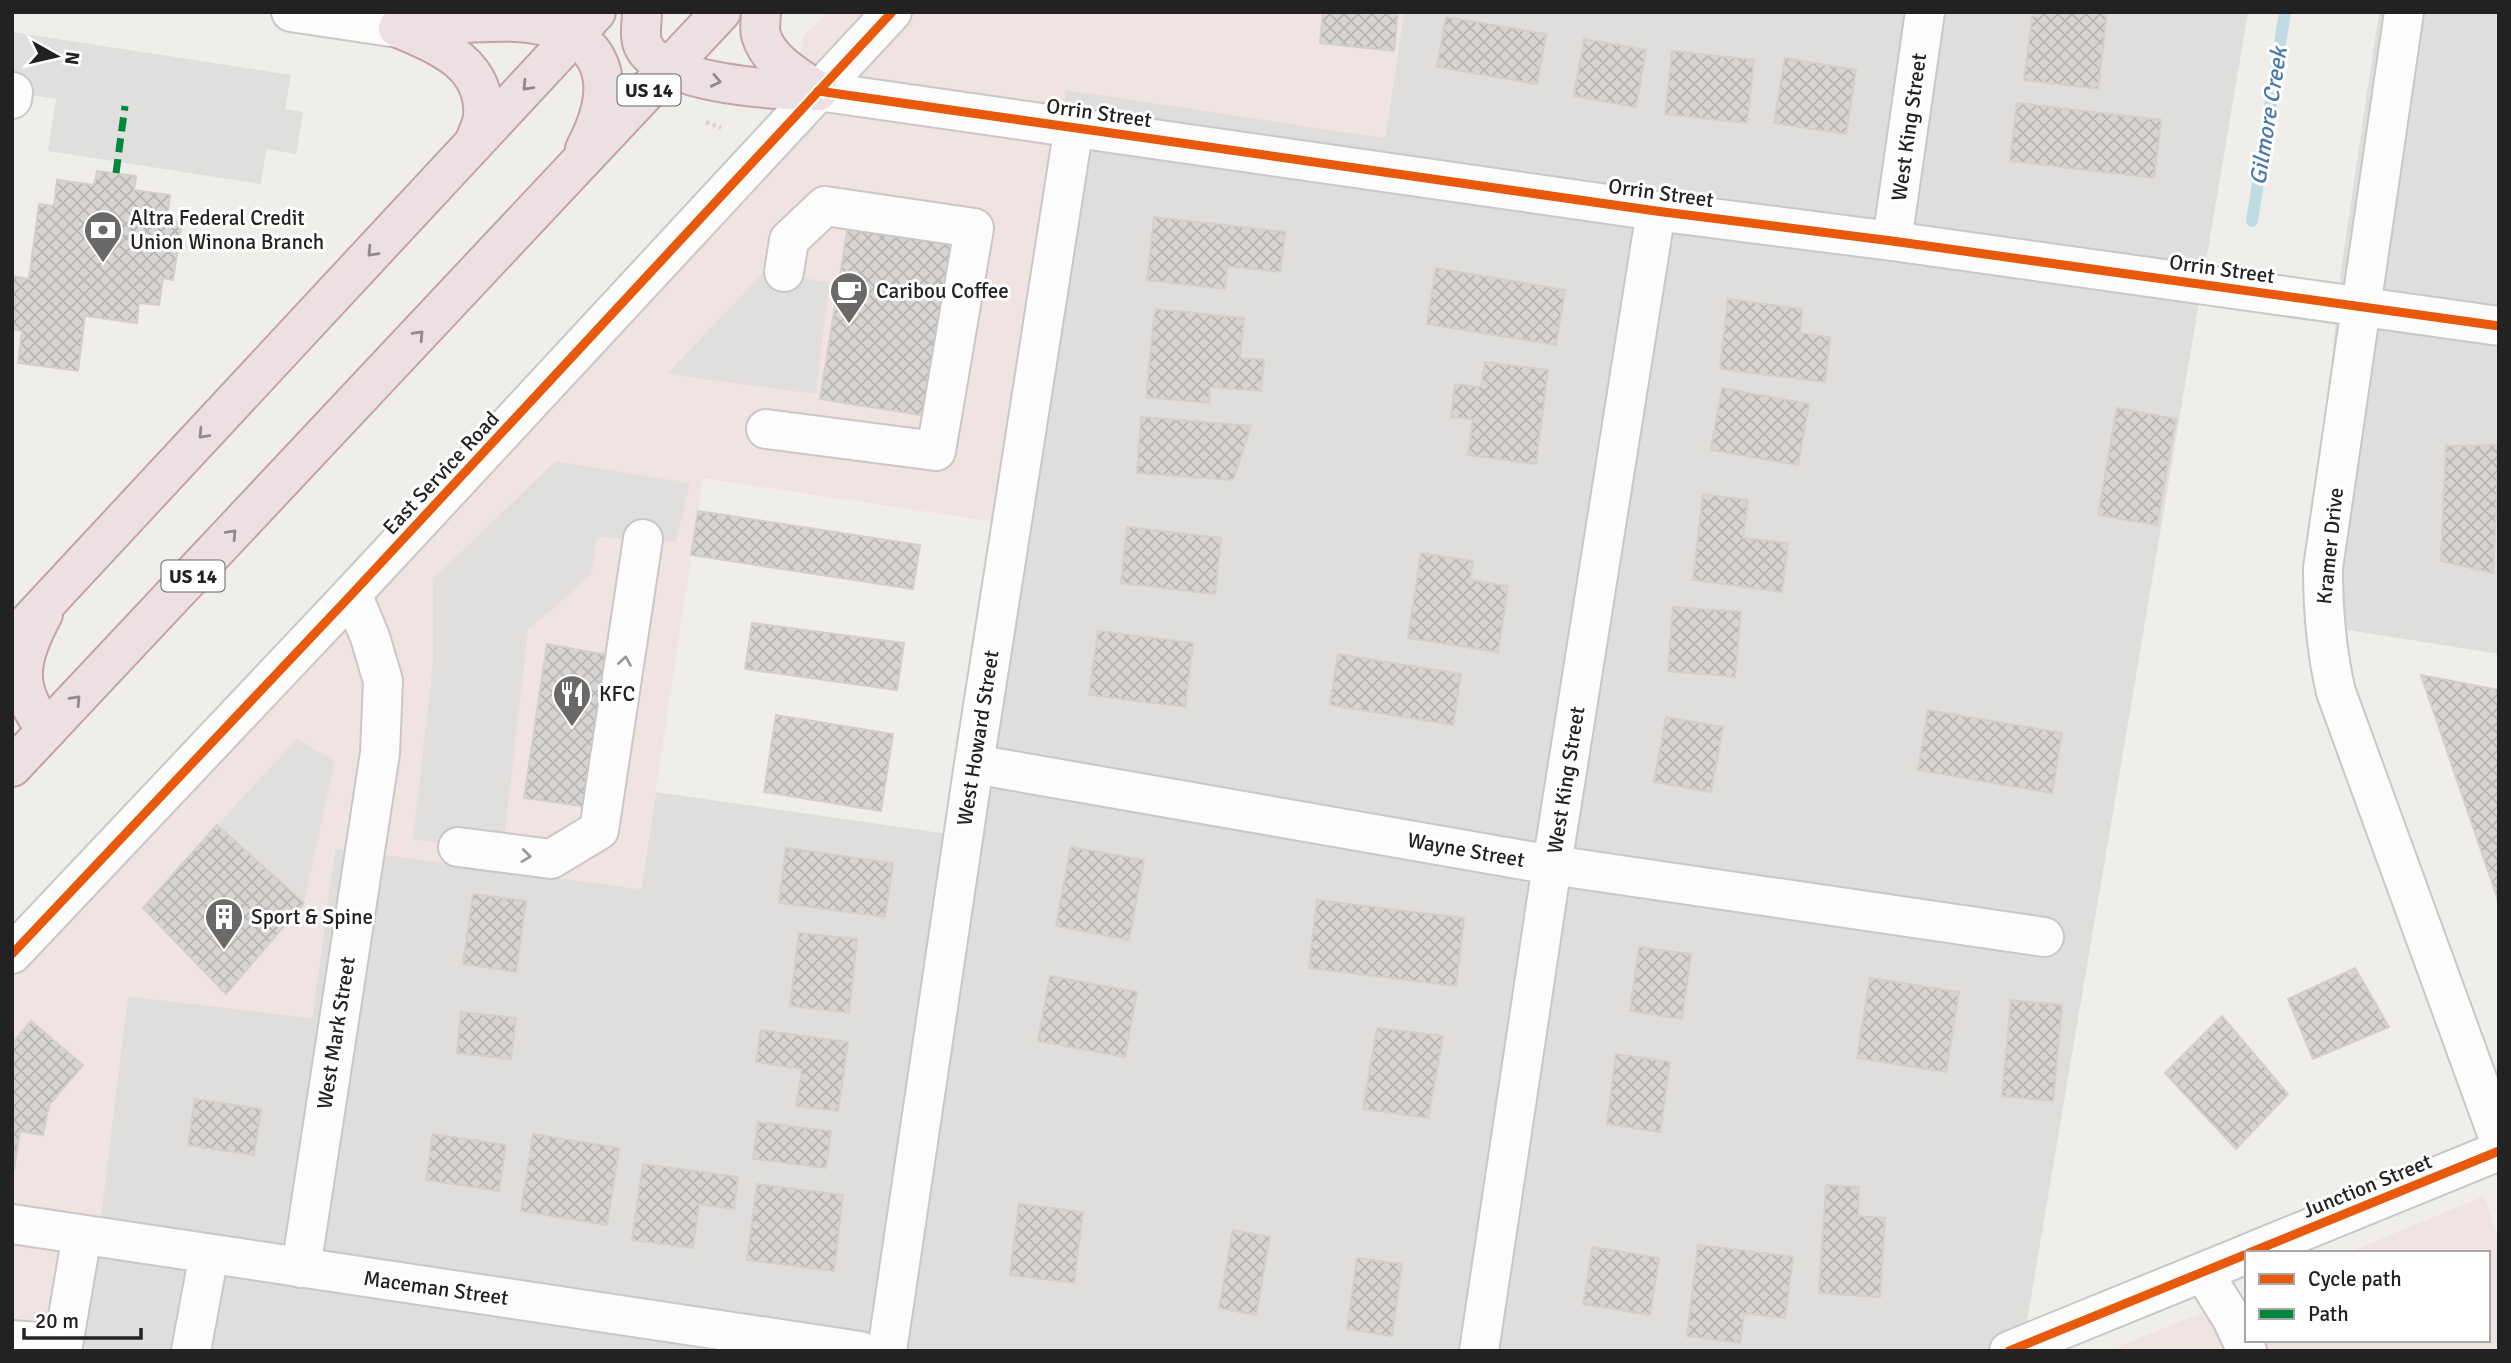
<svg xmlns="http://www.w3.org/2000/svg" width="2511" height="1363" font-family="Signika,sans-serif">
  <defs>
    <pattern id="building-cross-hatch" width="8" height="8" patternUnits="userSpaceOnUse" patternTransform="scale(1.75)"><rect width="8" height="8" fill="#d7d4d2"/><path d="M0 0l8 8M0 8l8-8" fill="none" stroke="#b8b6b4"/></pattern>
  </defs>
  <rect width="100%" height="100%" fill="#f0eeeb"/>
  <g fill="#dfdedc">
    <path d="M1404,12H2248L2022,1351H84L128,996L312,1018L335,848L641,889L656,792L948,834L1060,137L1066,89L1385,138Z"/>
    <path d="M2379,12H2499V654L2304,623L2342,263Z"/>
  </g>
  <g fill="#f1e3e1">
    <path d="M828,12H1404L1385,138L1066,90L1060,137L995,522L703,478L641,889L335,848L312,1018L128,996L84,1351H12V932L787,108L804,35Z"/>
    <path d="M2484,1196L2499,1239V1351H2118V1347L2247,1294V1340H2488V1253H2347Z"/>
  </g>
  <g fill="#e0dfde">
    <path d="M12,32L291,75L285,109L303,112L296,154L266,149L261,184L48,151L56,99L12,92Z"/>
    <path d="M766,270L829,283L816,394L667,374Z"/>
    <path d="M556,461L690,483L676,542L597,537L591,575L528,630L505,832L458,847L413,839L433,662V579Z"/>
    <path d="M297,739L335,761L304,903L217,825Z"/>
  </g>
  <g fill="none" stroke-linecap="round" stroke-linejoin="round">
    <path stroke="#bfdbe3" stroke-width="12" d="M2252,221L2285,12"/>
  </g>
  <g fill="url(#building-cross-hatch)" stroke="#d3d0cc" stroke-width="2">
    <path d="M1323,12H1398L1394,51L1320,43Z"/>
    <path d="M2033,12H2107L2098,89L2024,80Z"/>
    <path d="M1446,17L1546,34L1537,84L1437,67Z"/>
    <path d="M1584,39L1646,50L1636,107L1574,96Z"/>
    <path d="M1672,51L1754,60L1747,123L1665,114Z"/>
    <path d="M1785,58L1856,70L1846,134L1774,123Z"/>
    <path d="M2017,103L2161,120L2154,178L2010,161Z"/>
    <path d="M97,171L136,176L134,190L170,195L167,220L182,222L173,280L163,278L159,305L139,303L137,323L85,316L78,371L18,363L22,331L12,329V276L29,279L39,204L54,206L57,180L94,185Z"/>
    <path d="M1154,217L1285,232L1280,272L1227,266L1225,289L1147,280Z"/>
    <path d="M849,219L956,236L927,416L820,399Z"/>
    <path d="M1436,268L1565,290L1556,345L1427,324Z"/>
    <path d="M1728,299L1802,309L1800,333L1830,337L1825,382L1720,369Z"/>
    <path d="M1155,309L1244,318L1240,358L1264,360L1261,391L1210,387L1209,403L1146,397Z"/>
    <path d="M1485,362L1548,370L1536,464L1468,455L1473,419L1451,417L1455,384L1481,387Z"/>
    <path d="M1722,388L1809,404L1798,465L1711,450Z"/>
    <path d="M2117,408L2176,419L2157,525L2098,515Z"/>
    <path d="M1141,417L1251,426L1233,480L1137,473Z"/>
    <path d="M2499,445L2493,573L2441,561L2446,446Z"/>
    <path d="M1703,494L1748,500L1743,538L1788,543L1782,592L1693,580Z"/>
    <path d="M698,511L920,545L913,589L691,555Z"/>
    <path d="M1127,527L1221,538L1215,594L1121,583Z"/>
    <path d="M1421,553L1473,561L1470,580L1508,586L1498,652L1408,638Z"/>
    <path d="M1673,607L1741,612L1735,677L1668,671Z"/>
    <path d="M752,623L904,643L897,690L745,669Z"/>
    <path d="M1098,631L1193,643L1185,707L1089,695Z"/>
    <path d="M547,644L624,658L595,808L524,798Z"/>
    <path d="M1338,654L1461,674L1453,725L1330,705Z"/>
    <path d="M2421,675L2499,690V903Z"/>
    <path d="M1928,710L2062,733L2052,793L1918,770Z"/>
    <path d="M776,715L893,734L881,811L764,792Z"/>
    <path d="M1666,717L1723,727L1711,792L1654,782Z"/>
    <path d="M217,825L304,903L226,994L143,908Z"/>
    <path d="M1071,847L1144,860L1129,940L1056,926Z"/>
    <path d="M786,848L893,863L885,917L779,903Z"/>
    <path d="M473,894L526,901L516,972L463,964Z"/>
    <path d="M1317,900L1464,918L1456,986L1309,968Z"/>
    <path d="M799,933L857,939L849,1013L790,1006Z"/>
    <path d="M1639,947L1691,954L1682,1019L1630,1011Z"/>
    <path d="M2355,968L2389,1027L2313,1059L2288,999Z"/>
    <path d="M1050,976L1137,992L1125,1057L1038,1041Z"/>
    <path d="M1870,978L1959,992L1946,1072L1857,1058Z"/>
    <path d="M2011,1000L2062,1005L2053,1101L2002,1096Z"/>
    <path d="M461,1012L516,1018L511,1059L457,1053Z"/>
    <path d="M2222,1016L2288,1094L2236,1149L2165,1073Z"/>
    <path d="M31,1021L83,1065L49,1105L43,1135L20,1131L14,1170L12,1044Z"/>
    <path d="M1377,1028L1443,1036L1428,1118L1363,1109Z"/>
    <path d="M761,1030L848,1042L838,1111L796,1106L802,1069L756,1062Z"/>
    <path d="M1616,1054L1670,1062L1660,1132L1607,1124Z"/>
    <path d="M195,1099L261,1109L254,1155L188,1145Z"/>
    <path d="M758,1122L831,1131L826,1168L753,1159Z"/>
    <path d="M433,1134L506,1145L499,1191L426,1180Z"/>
    <path d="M533,1134L619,1148L607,1225L521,1211Z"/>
    <path d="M643,1164L738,1177L734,1209L699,1204L693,1248L632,1240Z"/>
    <path d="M757,1184L843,1195L834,1271L747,1260Z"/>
    <path d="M1826,1185L1859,1187L1858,1216L1885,1218L1880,1297L1819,1293Z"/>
    <path d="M1019,1204L1083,1212L1074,1283L1010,1275Z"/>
    <path d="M1233,1230L1270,1237L1256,1315L1219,1308Z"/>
    <path d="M1698,1245L1793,1257L1785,1318L1744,1313L1740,1343L1687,1336Z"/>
    <path d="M1593,1247L1659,1258L1650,1315L1583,1304Z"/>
    <path d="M1357,1258L1402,1264L1392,1336L1347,1329Z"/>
  </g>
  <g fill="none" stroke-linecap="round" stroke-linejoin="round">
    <defs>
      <g id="minor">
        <path d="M291,12L398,28L413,12"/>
        <path d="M2404,12L2323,568C2323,611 2326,650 2336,692L2499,1139"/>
        <path d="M818,91L1656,211L1892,241L2499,326"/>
        <path d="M12,99L13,92"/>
        <path d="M1892,241L1925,12"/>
        <path d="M766,429L936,451L974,228L825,206L789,240L784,272"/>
        <path d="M974,764L1552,865L2044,937"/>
        <path d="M458,847L551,859L599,830L643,539"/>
        <path d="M12,954L352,594L892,12"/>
        <path d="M12,1224L860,1351"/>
        <path d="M2249,1253L2499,1151"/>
        <path d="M301,1268L380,753L383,681L370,637L352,594"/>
        <path d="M2203,1272L2232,1319L2247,1351"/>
        <path d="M12,1340L63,1344"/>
        <path d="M62,1351L82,1235"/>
        <path d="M191,1351L209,1254"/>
        <path d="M887,1351L974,764L1074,126"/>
        <path d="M1479,1351L1552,865L1656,211"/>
        <path d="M2009,1351L2247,1254"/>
      </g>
      <g id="highway">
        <path d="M642,12C642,22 639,35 643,45C659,85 780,90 818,91"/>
        <path d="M761,12C761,19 759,29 761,35C768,61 798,77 818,91"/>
        <path d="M398,28C437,26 477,20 516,22C600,27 624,75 585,149"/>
        <path d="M403,30C442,46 487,66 483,117C482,125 477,135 474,143"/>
        <path d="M43,614C18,660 13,689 47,730"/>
        <path d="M12,640L596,12"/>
        <path d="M12,767L721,12"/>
      </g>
    </defs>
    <use href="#minor" stroke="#c9c8c7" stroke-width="42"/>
    <use href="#highway" stroke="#c5a2ac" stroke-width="42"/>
    <path stroke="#dccecd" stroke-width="4.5" stroke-dasharray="3.5 3.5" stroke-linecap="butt" d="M706,122L721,128"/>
    <use href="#minor" stroke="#fdfcfc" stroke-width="38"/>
    <use href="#highway" stroke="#ece0e2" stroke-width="38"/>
    <path stroke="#00873e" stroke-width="7" stroke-dasharray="14 7" stroke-linecap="butt" d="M116,173L125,106"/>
    <defs>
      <g id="cycleway">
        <path d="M818,91L1656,211L1892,241L2499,326"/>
        <path d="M12,954L352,594L892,12"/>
        <path d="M2249,1253L2499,1151"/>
        <path d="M2009,1351L2247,1254"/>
      </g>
    </defs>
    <use href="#cycleway" stroke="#fff" stroke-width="13"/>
    <use href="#cycleway" stroke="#e8590c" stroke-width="9"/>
  </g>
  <defs><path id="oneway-chevron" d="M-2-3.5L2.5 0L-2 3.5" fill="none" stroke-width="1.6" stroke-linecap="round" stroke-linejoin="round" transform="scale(1.75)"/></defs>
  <g stroke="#918a8c">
    <use href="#oneway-chevron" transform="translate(716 81) rotate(12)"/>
    <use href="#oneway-chevron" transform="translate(527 86) rotate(133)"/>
    <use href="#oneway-chevron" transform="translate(372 252) rotate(133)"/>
    <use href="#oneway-chevron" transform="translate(419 335) rotate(-47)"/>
    <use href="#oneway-chevron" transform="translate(203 434) rotate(133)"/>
    <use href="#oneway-chevron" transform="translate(232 534) rotate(-47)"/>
    <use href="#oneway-chevron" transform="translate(76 700) rotate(-47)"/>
  </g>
  <g stroke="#9a9a9a">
    <use href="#oneway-chevron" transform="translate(625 661) rotate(-81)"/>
    <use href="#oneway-chevron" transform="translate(526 856) rotate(7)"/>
  </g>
  <defs>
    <symbol id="bank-pin" viewBox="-11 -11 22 30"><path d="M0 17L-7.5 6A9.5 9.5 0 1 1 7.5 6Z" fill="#6a6968" stroke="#fff"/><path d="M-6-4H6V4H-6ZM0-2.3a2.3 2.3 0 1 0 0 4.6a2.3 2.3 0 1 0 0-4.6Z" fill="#fff"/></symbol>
    <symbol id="cafe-pin" viewBox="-11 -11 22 30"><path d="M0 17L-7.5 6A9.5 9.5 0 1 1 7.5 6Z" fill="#6a6968" stroke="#fff"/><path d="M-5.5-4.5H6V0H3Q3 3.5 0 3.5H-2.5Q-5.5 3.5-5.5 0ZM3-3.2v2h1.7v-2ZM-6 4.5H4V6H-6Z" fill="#fff"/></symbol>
    <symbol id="restaurant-pin" viewBox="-11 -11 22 30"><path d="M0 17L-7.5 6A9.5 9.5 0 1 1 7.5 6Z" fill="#6a6968" stroke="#fff"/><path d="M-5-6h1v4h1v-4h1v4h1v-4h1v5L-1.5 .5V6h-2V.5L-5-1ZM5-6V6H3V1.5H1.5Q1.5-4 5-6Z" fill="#fff"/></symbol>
    <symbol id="building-pin" viewBox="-11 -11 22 30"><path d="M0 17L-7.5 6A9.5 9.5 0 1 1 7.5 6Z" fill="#6a6968" stroke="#fff"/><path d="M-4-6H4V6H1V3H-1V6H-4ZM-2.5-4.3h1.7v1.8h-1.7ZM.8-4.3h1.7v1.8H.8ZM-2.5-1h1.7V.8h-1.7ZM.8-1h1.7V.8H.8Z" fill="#fff"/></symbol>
  </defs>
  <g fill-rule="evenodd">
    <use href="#bank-pin" x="81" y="208" width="44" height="60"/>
    <use href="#cafe-pin" x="827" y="269" width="44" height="60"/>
    <use href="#restaurant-pin" x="550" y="672" width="44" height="60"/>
    <use href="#building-pin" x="202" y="895" width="44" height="60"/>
  </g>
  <g text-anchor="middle" stroke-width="6" stroke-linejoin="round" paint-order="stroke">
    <g fill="#fff" stroke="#646464" stroke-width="2">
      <rect x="617.5" y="74.5" width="63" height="31" rx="5"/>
      <rect x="161.5" y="560.5" width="63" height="31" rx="5"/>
    </g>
    <g font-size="19" font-weight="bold" fill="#222">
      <text x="649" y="97">US 14</text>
      <text x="193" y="583">US 14</text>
    </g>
    <g font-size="21" fill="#222" stroke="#fff">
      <text transform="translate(1099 113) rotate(8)" y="7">Orrin Street</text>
      <text transform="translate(1909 127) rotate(-82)" y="7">West King Street</text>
      <text transform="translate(1661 193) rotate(8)" y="7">Orrin Street</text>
      <text transform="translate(2222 269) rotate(8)" y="7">Orrin Street</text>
      <text transform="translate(441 473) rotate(-47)" y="7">East Service Road</text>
      <text transform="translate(2330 546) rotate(-84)" y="7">Kramer Drive</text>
      <text transform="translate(978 738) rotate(-81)" y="7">West Howard Street</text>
      <text transform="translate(1566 780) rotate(-81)" y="7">West King Street</text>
      <text transform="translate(1466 850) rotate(10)" y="7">Wayne Street</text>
      <text transform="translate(336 1033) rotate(-81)" y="7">West Mark Street</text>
      <text transform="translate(2367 1186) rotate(-22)" y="7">Junction Street</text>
      <text transform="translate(436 1288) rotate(8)" y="7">Maceman Street</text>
    </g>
    <g font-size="21" fill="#222" stroke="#fff" text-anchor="start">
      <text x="130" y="225">Altra Federal Credit<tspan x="130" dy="24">Union Winona Branch</tspan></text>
      <text x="876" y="298">Caribou Coffee</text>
      <text x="599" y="701">KFC</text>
      <text x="251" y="924">Sport &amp; Spine</text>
    </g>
    <g font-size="23" font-style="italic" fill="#4a7aab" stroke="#fff">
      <text transform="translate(2268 116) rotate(-81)" y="8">Gilmore Creek</text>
    </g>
  </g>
  <rect width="2511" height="1363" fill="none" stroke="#222222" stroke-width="28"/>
  <rect x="2245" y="1251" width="245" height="91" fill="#ffffff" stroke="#a7a7a7" stroke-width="2"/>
  <rect x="2259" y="1274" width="35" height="10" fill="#e8590c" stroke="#a7a7a7" stroke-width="2"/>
  <text x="2308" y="1286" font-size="21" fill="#222222">Cycle path</text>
  <rect x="2259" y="1309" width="35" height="10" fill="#00873e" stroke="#a7a7a7" stroke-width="2"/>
  <text x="2308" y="1321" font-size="21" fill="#222222">Path</text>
  <g transform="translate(56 56) rotate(98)" stroke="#ffffff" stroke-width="5" paint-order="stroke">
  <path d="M0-5L12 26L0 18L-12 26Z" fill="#222222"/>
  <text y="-10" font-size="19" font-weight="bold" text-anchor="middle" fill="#222222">N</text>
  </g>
  <path d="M24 1328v10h117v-10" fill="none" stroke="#222222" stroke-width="3.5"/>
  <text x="35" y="1328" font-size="21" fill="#222222" stroke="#ffffff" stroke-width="5" paint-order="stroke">20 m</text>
</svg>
